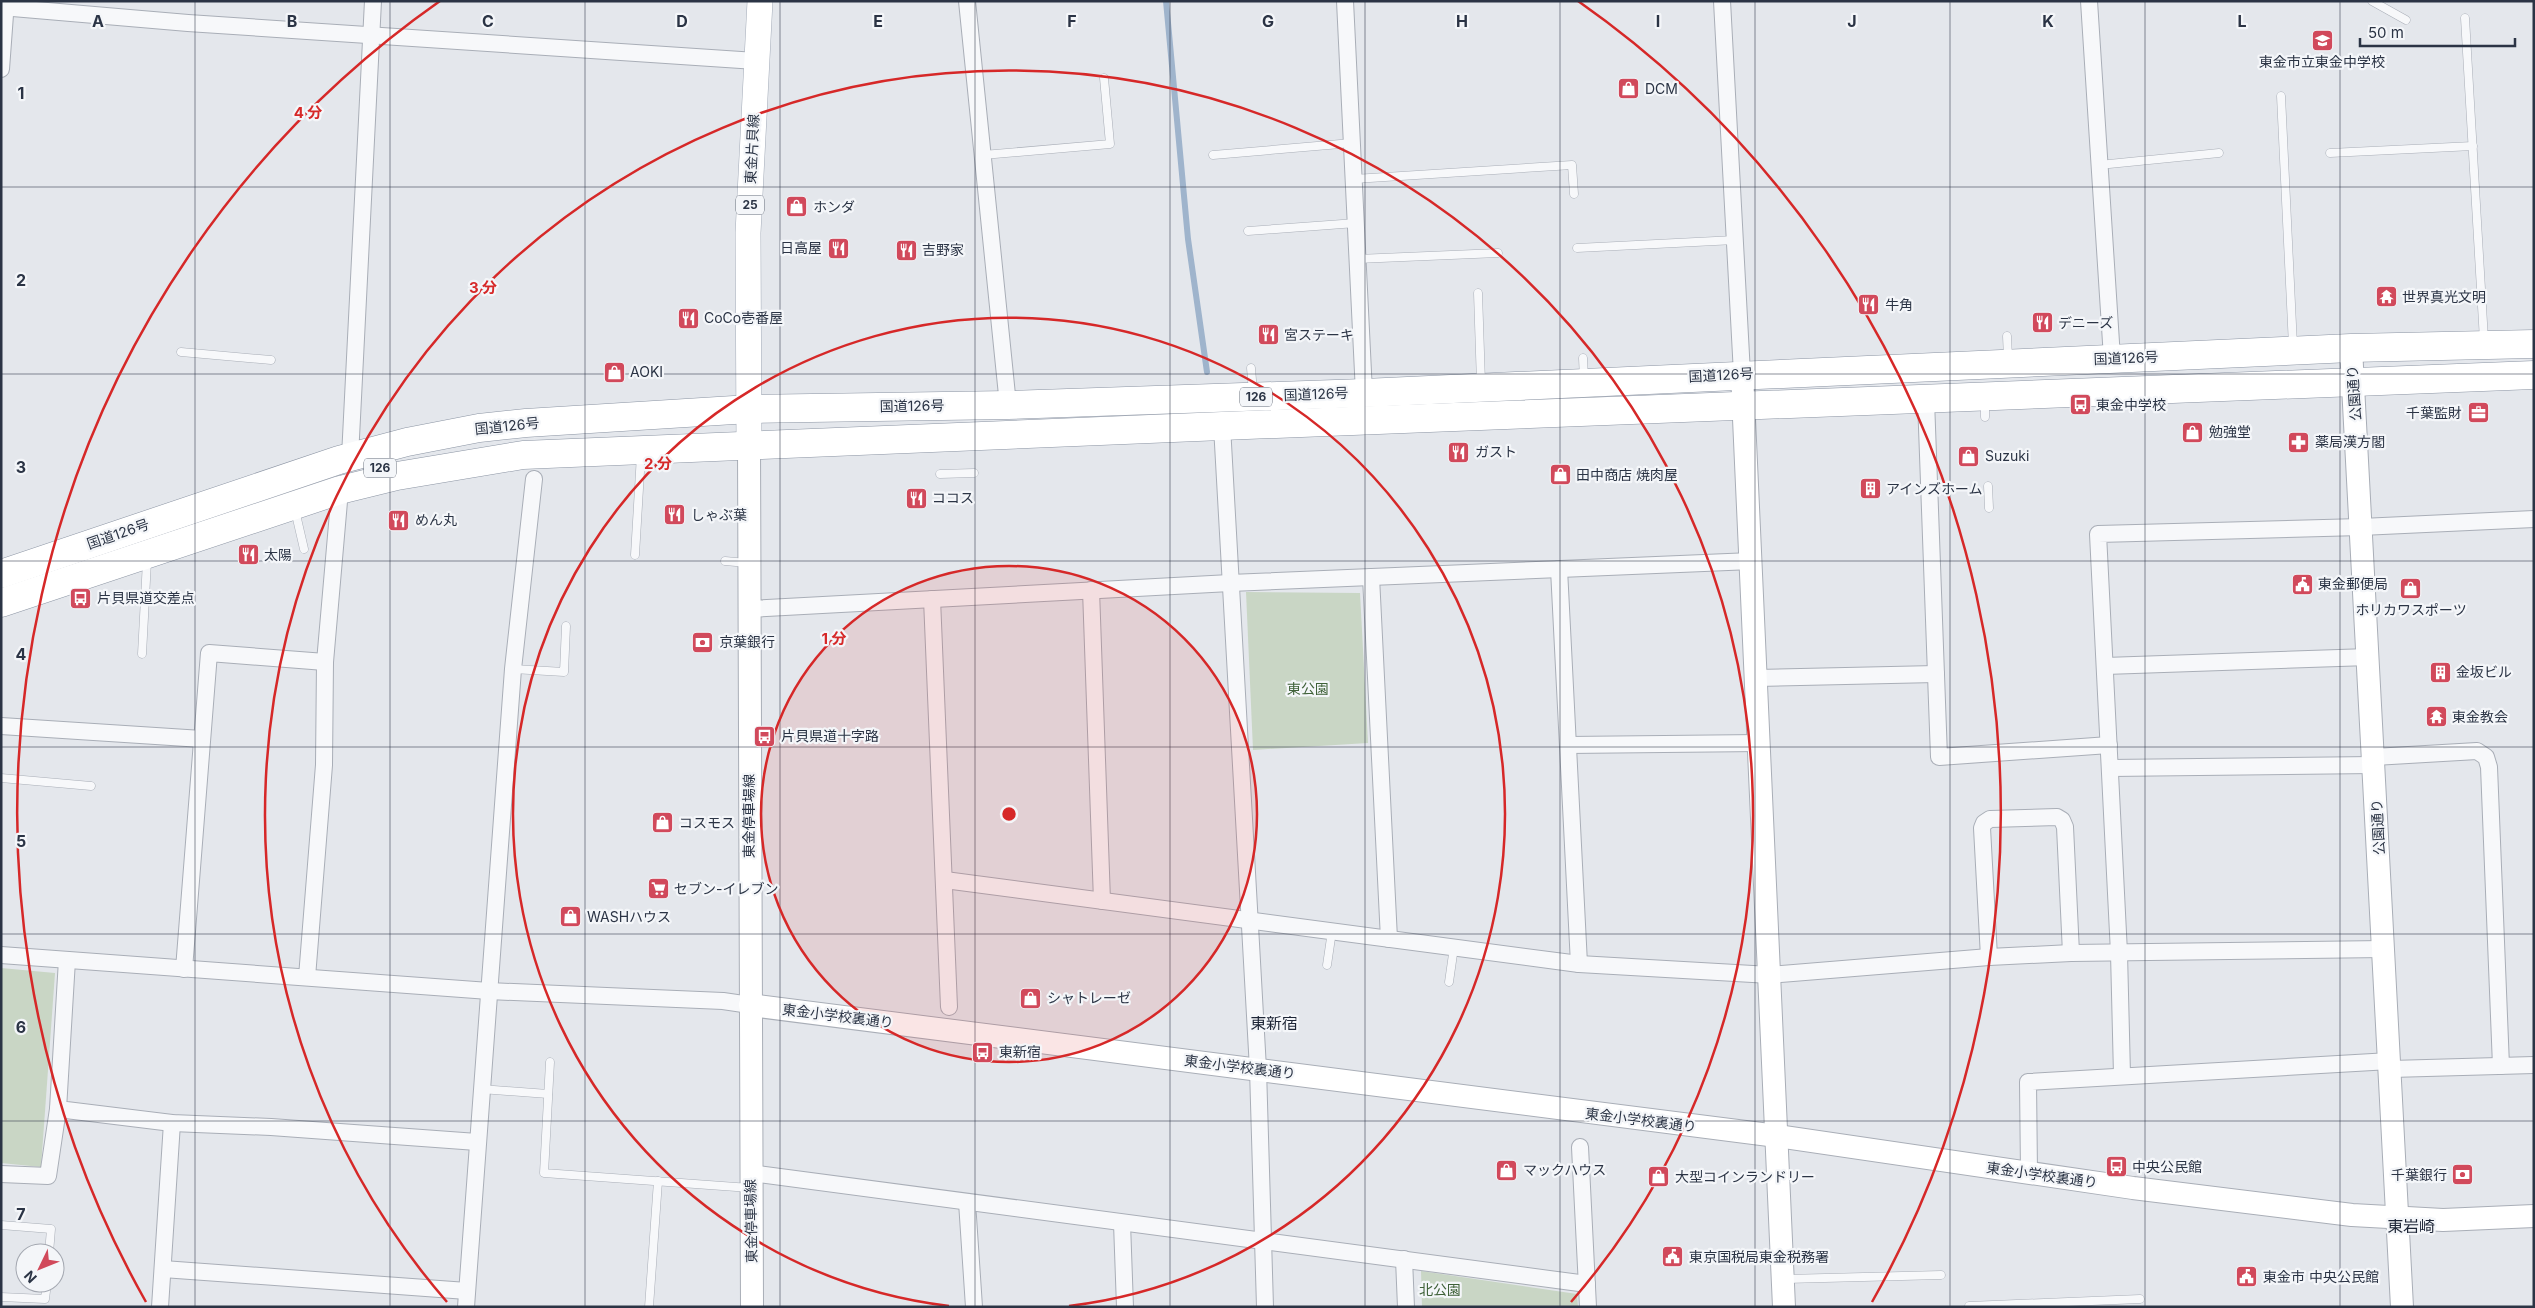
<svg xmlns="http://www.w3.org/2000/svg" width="2535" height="1308" font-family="Inter,'Noto Sans JP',sans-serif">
  <rect width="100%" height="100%" fill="#e4e7ec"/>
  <g fill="#c9d6c5">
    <path d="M1246,592L1360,593L1368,743L1253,750Z"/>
    <path d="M1,968L55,973L41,1167L1,1163Z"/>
    <path d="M1421,1271L1577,1294L1578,1307H1422Z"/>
  </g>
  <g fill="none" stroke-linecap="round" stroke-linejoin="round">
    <path stroke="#9fb4cc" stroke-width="6" d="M1166,1L1188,239L1207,372"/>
    <defs>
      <g id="lane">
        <path d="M2372,1L2406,20"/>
        <path d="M2465,18L2484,340"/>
        <path d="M2281,96L2293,346"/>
        <path d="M2330,153L2473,146"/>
        <path d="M983,155L1110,144L1104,78"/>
        <path d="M1213,155L1352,143"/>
        <path d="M2099,165L2219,153"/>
        <path d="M1354,179L1572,165L1574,194"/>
        <path d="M1248,231L1356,223"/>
        <path d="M1577,248L1735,240"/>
        <path d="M1357,259L1498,253"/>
        <path d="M1478,293L1481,383"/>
        <path d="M2007,336L2008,358"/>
        <path d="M181,352L271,360"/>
        <path d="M1583,358L1584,379"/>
        <path d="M1251,368L1253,392"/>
        <path d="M1985,402V417"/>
        <path d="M940,474L974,473"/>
        <path d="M1988,486L1989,508"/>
        <path d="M295,510L304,549"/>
        <path d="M635,555L641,455"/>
        <path d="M725,561L747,563"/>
        <path d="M142,654L147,561"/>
        <path d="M513,669L564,672L566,626"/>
        <path d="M1,778L91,786"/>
        <path d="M1327,965L1332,931"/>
        <path d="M1449,982L1454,947"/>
        <path d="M550,1062L544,1173L750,1188"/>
        <path d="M481,1089L548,1094"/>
        <path d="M1,1225L51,1229L49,1253"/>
        <path d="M1786,1279L1941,1275"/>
        <path d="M1,1297L45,1299L47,1283"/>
        <path d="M1969,1306L2140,1299"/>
        <path d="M649,1307L658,1181"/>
      </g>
      <g id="street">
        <path d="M967,1L1008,405"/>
        <path d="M1345,1L1364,393"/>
        <path d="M1722,1L1742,374"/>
        <path d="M2089,1L2112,358"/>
        <path d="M1,7L188,23L756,61"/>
        <path d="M1,69L6,1"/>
        <path d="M1926,400L1939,757L2109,745"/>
        <path d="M1222,426L1258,1069L1265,1307"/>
        <path d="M350,457L373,1"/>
        <path d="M1559,569L1579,964"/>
        <path d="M1371,577L1389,939"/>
        <path d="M1091,590L1102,901"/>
        <path d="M932,599L949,1007"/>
        <path d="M748,609L1230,583L1752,561"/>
        <path d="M2105,666L2369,657"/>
        <path d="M1757,678L1936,674"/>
        <path d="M1,726L202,739"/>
        <path d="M1568,745L1760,743"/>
        <path d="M2374,757L2477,751L2486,757L2489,767L2501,1066"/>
        <path d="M2110,768L2374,765"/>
        <path d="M945,880L1579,964L1770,975L1989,957L2071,953L2384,949"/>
        <path d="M1,955L489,991L723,1001L750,1005"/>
        <path d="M1989,957L1982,828L1984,823L1990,819L2057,817L2062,820L2065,827L2071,953"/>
        <path d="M67,960L58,1109L172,1123L271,1127L477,1142"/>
        <path d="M184,969L209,653L325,662"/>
        <path d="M307,977L324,765L325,662L340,490"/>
        <path d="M2391,1069L2534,1065"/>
        <path d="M2122,1075L2119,953L2098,534L2361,527L2534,519"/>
        <path d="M1580,1147L1588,1307"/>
        <path d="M751,1173L1587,1284"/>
        <path d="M2029,1173L2028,1082L2390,1061"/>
        <path d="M1,1174L48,1176L58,1109"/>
        <path d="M967,1202L974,1307"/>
        <path d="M1122,1223L1125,1307"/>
        <path d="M1404,1259L1406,1307"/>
        <path d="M163,1269L467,1291"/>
        <path d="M160,1307L172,1123"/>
        <path d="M466,1307L513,669L534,479"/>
      </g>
      <g id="secondary">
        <path d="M2351,348L2402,1307"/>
        <path d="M1742,374L1784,1307"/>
        <path d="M749,446L752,1307"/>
        <path d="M750,1005L1777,1136L2133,1188L2352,1215L2443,1220L2534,1216"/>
      </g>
      <path id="primary" d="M749,446L748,233L760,1"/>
      <g id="highway">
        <path d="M1,574L339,460L407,442L479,428L526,423L750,409L1008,405L1364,393L2351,348L2534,344"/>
        <path d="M1,603L340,490L397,476L523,455L1222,426L2534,375"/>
      </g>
    </defs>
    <use href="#lane" stroke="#a9aeb7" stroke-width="9"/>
    <use href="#street" stroke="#a9aeb7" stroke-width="18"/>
    <use href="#secondary" stroke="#a9aeb7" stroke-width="24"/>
    <use href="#primary" stroke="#a3abb8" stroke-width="26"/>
    <use href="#highway" stroke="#8b94a3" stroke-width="29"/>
    <use href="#lane" stroke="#f7f8fa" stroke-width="8"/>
    <use href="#street" stroke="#f7f8fa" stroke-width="16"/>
    <use href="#secondary" stroke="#fff" stroke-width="22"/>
    <use href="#primary" stroke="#fff" stroke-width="25"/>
    <use href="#highway" stroke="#fff" stroke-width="28"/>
  </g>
  <path fill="none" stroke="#2b3445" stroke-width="1" stroke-opacity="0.55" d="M195,1V1307M390,1V1307M585,1V1307M780,1V1307M975,1V1307M1170,1V1307M1365,1V1307M1560,1V1307M1755,1V1307M1950,1V1307M2145,1V1307M2340,1V1307M1,187H2534M1,374H2534M1,561H2534M1,747H2534M1,934H2534M1,1121H2534"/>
  <circle cx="1009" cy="814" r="248" fill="#d62828" fill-opacity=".12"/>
  <g fill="none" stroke="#d62828" stroke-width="2.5">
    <circle cx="1009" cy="814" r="248"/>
    <path d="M949 1306A496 496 0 1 1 1069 1306"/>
    <path d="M447 1302A744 744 0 1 1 1571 1302"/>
    <path d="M146 1302A992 992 0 0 1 440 1M1578 1A992 992 0 0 1 1872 1302"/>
  </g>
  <defs>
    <symbol id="school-square" viewBox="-11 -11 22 22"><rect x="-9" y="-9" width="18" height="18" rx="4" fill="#d1495b" stroke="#f4f6f9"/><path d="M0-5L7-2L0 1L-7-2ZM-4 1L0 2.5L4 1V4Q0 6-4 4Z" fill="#fff"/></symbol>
    <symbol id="shop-square" viewBox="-11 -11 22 22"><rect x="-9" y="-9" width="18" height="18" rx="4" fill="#d1495b" stroke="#f4f6f9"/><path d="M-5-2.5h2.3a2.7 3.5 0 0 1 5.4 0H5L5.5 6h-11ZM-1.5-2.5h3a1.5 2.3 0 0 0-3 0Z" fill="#fff"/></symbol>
    <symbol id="restaurant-square" viewBox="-11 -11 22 22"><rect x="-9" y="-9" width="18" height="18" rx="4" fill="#d1495b" stroke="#f4f6f9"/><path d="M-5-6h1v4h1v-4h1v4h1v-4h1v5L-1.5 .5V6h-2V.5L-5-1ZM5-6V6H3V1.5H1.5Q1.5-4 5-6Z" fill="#fff"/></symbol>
    <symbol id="temple-square" viewBox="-11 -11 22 22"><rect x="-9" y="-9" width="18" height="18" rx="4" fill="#d1495b" stroke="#f4f6f9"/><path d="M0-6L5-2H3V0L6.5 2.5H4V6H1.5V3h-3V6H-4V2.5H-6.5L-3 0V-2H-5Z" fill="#fff"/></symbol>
    <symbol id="bus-square" viewBox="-11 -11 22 22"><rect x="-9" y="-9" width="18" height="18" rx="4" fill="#d1495b" stroke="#f4f6f9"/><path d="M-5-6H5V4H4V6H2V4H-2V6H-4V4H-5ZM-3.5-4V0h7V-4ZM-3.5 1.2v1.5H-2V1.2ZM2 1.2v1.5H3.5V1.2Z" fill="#fff"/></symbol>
    <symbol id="office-square" viewBox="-11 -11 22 22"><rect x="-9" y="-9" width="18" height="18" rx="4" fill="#d1495b" stroke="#f4f6f9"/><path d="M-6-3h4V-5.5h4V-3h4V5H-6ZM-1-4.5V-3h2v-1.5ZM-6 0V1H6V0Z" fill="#fff"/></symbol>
    <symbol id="pharmacy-square" viewBox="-11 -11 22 22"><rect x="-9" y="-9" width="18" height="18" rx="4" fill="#d1495b" stroke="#f4f6f9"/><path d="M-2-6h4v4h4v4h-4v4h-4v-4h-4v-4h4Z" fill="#fff"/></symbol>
    <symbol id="building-square" viewBox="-11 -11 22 22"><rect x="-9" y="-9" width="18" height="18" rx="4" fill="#d1495b" stroke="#f4f6f9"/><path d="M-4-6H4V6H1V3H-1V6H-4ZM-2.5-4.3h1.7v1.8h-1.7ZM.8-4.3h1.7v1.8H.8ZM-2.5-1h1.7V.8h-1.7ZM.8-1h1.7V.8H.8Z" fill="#fff"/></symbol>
    <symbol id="civic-square" viewBox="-11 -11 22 22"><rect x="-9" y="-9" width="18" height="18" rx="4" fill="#d1495b" stroke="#f4f6f9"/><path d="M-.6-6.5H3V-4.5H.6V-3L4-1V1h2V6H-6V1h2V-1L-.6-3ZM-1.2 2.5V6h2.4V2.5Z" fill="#fff"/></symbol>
    <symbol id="bank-square" viewBox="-11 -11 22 22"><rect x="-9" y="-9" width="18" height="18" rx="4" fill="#d1495b" stroke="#f4f6f9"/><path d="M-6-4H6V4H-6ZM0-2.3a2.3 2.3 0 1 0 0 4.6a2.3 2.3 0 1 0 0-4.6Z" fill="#fff"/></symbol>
    <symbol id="supermarket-square" viewBox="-11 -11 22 22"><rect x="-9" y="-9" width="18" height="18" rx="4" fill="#d1495b" stroke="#f4f6f9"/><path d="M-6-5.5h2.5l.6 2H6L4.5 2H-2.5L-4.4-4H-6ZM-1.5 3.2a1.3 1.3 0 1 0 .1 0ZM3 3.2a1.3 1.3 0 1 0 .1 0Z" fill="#fff"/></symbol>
  </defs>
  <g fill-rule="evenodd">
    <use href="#school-square" x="2310" y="28" width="25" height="25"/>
    <use href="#shop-square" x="1616" y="76" width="25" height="25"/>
    <use href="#shop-square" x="784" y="194" width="25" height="25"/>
    <use href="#restaurant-square" x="826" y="236" width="25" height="25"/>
    <use href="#restaurant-square" x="894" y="238" width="25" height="25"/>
    <use href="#temple-square" x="2374" y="284" width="25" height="25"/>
    <use href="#restaurant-square" x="1856" y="292" width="25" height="25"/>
    <use href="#restaurant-square" x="676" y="306" width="25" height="25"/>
    <use href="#restaurant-square" x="2030" y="310" width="25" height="25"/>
    <use href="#restaurant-square" x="1256" y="322" width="25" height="25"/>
    <use href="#shop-square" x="602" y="360" width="25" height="25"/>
    <use href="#bus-square" x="2068" y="392" width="25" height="25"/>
    <use href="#office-square" x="2466" y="400" width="25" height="25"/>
    <use href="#shop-square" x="2180" y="420" width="25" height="25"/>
    <use href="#pharmacy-square" x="2286" y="430" width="25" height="25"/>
    <use href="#restaurant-square" x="1446" y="440" width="25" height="25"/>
    <use href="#shop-square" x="1956" y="444" width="25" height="25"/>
    <use href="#shop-square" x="1548" y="462" width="25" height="25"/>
    <use href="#building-square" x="1858" y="476" width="25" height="25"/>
    <use href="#restaurant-square" x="904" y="486" width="25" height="25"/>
    <use href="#restaurant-square" x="662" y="502" width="25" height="25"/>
    <use href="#restaurant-square" x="386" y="508" width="25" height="25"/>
    <use href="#restaurant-square" x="236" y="542" width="25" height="25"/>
    <use href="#civic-square" x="2290" y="572" width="25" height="25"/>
    <use href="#shop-square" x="2398" y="576" width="25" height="25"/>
    <use href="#bus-square" x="68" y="586" width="25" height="25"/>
    <use href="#bank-square" x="690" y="630" width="25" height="25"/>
    <use href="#building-square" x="2428" y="660" width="25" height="25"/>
    <use href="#temple-square" x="2424" y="704" width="25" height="25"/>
    <use href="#bus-square" x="752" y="724" width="25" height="25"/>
    <use href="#shop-square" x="650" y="810" width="25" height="25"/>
    <use href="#supermarket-square" x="646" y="876" width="25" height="25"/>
    <use href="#shop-square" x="558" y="904" width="25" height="25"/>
    <use href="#shop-square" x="1018" y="986" width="25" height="25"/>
    <use href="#bus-square" x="970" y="1040" width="25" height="25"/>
    <use href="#bus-square" x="2104" y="1154" width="25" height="25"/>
    <use href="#shop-square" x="1494" y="1158" width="25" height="25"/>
    <use href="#bank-square" x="2450" y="1162" width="25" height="25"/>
    <use href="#shop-square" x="1646" y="1164" width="25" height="25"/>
    <use href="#civic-square" x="1660" y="1244" width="25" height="25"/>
    <use href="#civic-square" x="2234" y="1264" width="25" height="25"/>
  </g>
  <g text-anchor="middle" stroke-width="4.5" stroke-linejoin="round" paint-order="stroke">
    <g fill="#f4f6f9" stroke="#676e7b" stroke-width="1">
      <rect x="736" y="195.5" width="28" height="19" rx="4"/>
      <rect x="1240" y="387.5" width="32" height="19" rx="4"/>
      <rect x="364" y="458.5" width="32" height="19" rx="4"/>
    </g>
    <g font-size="12" font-weight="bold" fill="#2b3445">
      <text x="750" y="209">25</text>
      <text x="1256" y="401">126</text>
      <text x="380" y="472">126</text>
    </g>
    <g font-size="14" fill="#2b3445" stroke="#f4f6f9" text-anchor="start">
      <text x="2322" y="67" text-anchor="middle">東金市立東金中学校</text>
      <text x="1645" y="94">DCM</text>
      <text x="813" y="212">ホンダ</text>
      <text x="822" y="253" text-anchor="end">日高屋</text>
      <text x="922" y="255">吉野家</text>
      <text x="2402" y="302">世界真光文明</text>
      <text x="1885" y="310">牛角</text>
      <text x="704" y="323">CoCo壱番屋</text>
      <text x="2058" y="328">デニーズ</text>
      <text x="1284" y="340">宮ステーキ</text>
      <text x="630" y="377">AOKI</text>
      <text x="2096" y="410">東金中学校</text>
      <text x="2462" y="418" text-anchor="end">千葉監財</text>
      <text x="2209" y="437">勉強堂</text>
      <text x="2315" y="447">薬局漢方閣</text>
      <text x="1475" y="457">ガスト</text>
      <text x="1985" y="461">Suzuki</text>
      <text x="1576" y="480">田中商店 焼肉屋</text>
      <text x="1886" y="494">アインズホーム</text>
      <text x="932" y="503">ココス</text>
      <text x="691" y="520">しゃぶ葉</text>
      <text x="415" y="525">めん丸</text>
      <text x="264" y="560">太陽</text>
      <text x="2318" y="589">東金郵便局</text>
      <text x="97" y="603">片貝県道交差点</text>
      <text x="2411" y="615" text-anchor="middle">ホリカワスポーツ</text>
      <text x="719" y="647">京葉銀行</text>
      <text x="2456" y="677">金坂ビル</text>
      <text x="2452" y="722">東金教会</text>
      <text x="781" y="741">片貝県道十字路</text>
      <text x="679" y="828">コスモス</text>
      <text x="674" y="894">セブン-イレブン</text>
      <text x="587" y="922">WASHハウス</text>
      <text x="1047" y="1003">シャトレーゼ</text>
      <text x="999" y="1057">東新宿</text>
      <text x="2132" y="1172">中央公民館</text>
      <text x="1523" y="1175">マックハウス</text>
      <text x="2447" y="1180" text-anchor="end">千葉銀行</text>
      <text x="1675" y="1182">大型コインランドリー</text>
      <text x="1689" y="1262">東京国税局東金税務署</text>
      <text x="2263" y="1282">東金市 中央公民館</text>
    </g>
    <g font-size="14" fill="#2b3445" stroke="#f4f6f9">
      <text transform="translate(752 149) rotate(-87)" y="5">東金片貝線</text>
      <text transform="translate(2126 358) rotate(-2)" y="5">国道126号</text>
      <text transform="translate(1721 375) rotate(-3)" y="5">国道126号</text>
      <text transform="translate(2354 393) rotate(-94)" y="5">公園通り</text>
      <text transform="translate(1316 394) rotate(-2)" y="5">国道126号</text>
      <text transform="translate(912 406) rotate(-1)" y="5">国道126号</text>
      <text transform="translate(507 426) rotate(-6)" y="5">国道126号</text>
      <text transform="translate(118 534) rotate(-19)" y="5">国道126号</text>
      <text transform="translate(749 816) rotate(-90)" y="5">東金停車場線</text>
      <text transform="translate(2378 827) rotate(-93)" y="5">公園通り</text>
      <text transform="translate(838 1016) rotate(7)" y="5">東金小学校裏通り</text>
      <text transform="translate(1240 1067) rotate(7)" y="5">東金小学校裏通り</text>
      <text transform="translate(1641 1120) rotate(7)" y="5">東金小学校裏通り</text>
      <text transform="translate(2042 1175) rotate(8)" y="5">東金小学校裏通り</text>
      <text transform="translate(751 1221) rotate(-91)" y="5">東金停車場線</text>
    </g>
    <g font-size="14" fill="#3f6138" stroke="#f4f6f9">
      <text x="1308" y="694">東公園</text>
      <text x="1440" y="1295">北公園</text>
    </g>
    <g font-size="16" fill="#1d2536" stroke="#f4f6f9">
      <text x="1274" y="1029">東新宿</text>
      <text x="2411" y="1232">東岩崎</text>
    </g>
  </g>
  <g font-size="16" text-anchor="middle" font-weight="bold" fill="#2b3445" stroke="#f4f6f9" stroke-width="4.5" stroke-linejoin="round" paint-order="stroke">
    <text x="98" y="27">A</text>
    <text x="292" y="27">B</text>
    <text x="488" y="27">C</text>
    <text x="682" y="27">D</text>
    <text x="878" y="27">E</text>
    <text x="1072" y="27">F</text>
    <text x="1268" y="27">G</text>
    <text x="1462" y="27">H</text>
    <text x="1658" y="27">I</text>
    <text x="1852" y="27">J</text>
    <text x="2048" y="27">K</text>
    <text x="2242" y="27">L</text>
    <text x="21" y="99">1</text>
    <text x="21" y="286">2</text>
    <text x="21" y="473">3</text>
    <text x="21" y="660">4</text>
    <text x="21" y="847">5</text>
    <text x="21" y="1033">6</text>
    <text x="21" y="1220">7</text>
  </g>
  <circle cx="1009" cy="814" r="8" fill="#d62828" stroke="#f4f6f9" stroke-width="2.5"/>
  <g font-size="15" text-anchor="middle" font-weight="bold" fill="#d62828" stroke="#f4f6f9" stroke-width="4.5" stroke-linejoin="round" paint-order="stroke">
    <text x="308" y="118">4 分</text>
    <text x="483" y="293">3 分</text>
    <text x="658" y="469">2 分</text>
    <text x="834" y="644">1 分</text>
  </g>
  <rect width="2535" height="1308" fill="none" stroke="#2b3445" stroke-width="5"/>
  <g transform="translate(40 1268) rotate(227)"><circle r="24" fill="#f4f6f9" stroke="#a4a8b1"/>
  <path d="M0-4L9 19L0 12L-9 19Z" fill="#d1495b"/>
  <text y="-8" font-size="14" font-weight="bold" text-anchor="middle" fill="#2b3445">N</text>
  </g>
  <path d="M2360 38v8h155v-8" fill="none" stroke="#2b3445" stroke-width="2.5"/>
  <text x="2368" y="38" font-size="15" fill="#2b3445" stroke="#f4f6f9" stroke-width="4" paint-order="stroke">50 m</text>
</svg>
